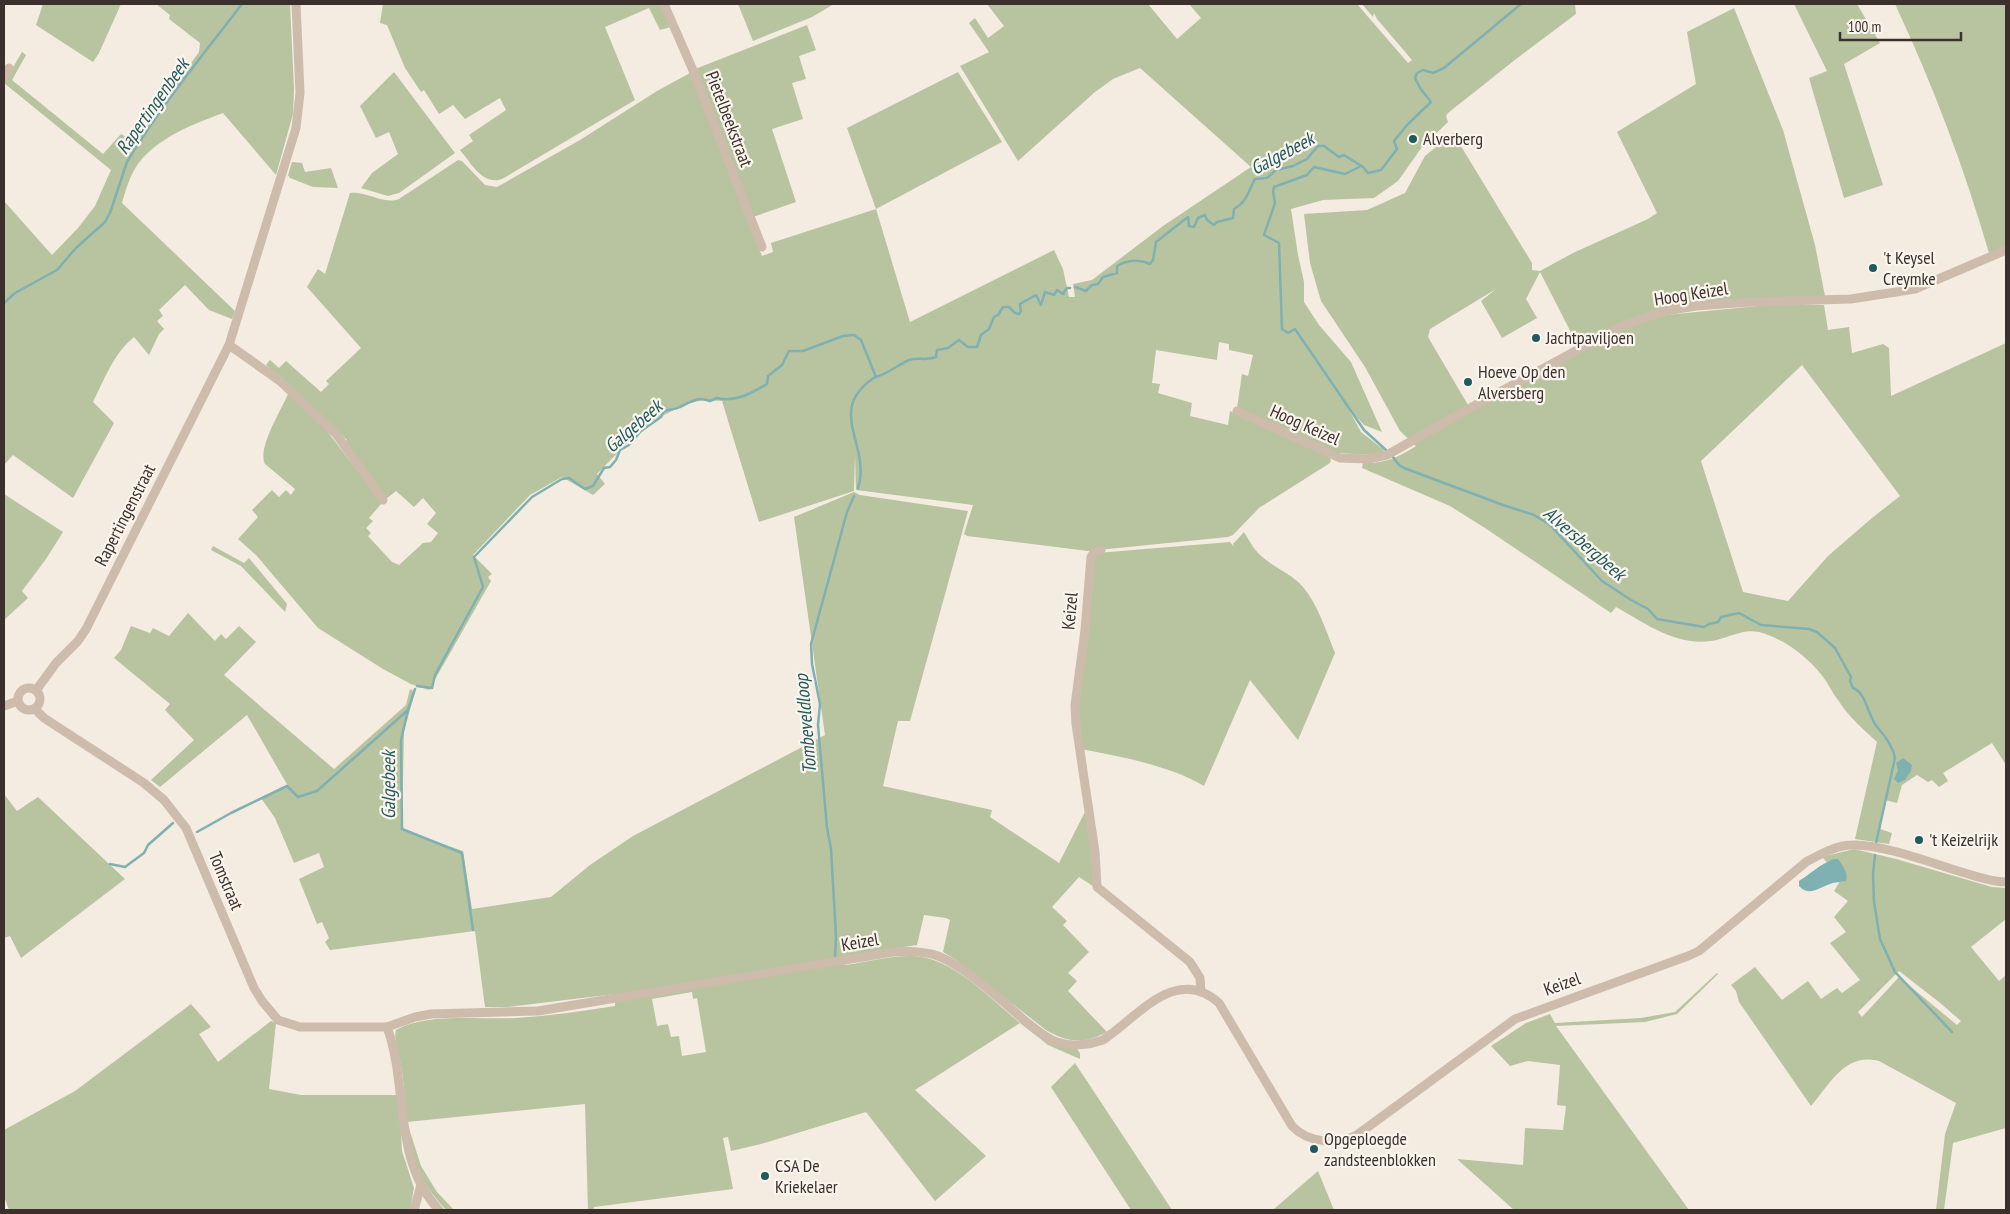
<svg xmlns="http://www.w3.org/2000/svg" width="2010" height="1214" font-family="'PT Sans Narrow',sans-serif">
  <rect width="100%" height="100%" fill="#f4ebe1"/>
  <g fill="#b8c4a0" fill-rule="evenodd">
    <path d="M43,4H121L99,53L93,62L36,25Z"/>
    <path d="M156,4H290L294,89L293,114L276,175L223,113C194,124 158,137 138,164C130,175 126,189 122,203L235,311L232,319L209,310L185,285L159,310L163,316L157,321L164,329L159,334L149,355L134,337C114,353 104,380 93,402L114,423L73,498L13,455L4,465V201L52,255L78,228L95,206L111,170L4,83L22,52L26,55L12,80L103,154L121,134L126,137L150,109L155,113L199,52L200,43L169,19L170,15Z"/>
    <path d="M383,4H660L671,27L660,30L649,8L605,27L635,100L504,178C484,188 471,163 460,150L473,141L469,135L506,110L500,98L465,119L453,105L439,114L424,90L421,92L405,68L387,25L380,23Z"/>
    <path d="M738,4H834L812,17L753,41Z"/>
    <path d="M987,4H1148L1177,39L1201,18L1189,4H1357L1408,63L1412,60L1377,19L1374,13L1373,17L1362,4H1575L1576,14L1516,59L1448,113L1446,116L1448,122L1422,147L1398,181L1374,198L1323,200L1291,209L1298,255L1304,282V302L1319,325L1351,362L1382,432L1364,425L1348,408L1361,432L1384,450L1382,453L1375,455L1334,453L1237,408L1242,374L1248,376L1253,355L1229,350V344L1219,342L1217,360L1156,350L1152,383L1160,384L1158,393L1192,403L1190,416L1228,425L1230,411L1329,457L1331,460L1330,463L1259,508L1233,535L1228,537L1088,551L967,536L964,534L973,505L856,490L855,455L854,491L759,522L722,401L702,400L684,405L652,421L635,435L597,474L605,484L593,495L562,477L530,495L473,555L492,574L488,577L491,581L429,690L411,684L383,669L318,628L256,555L238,539L258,517L252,510L272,490L279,497L286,490L291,495L295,489L265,464C257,448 281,411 288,394L324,427L382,503L369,518L373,521L366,528L371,533L368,536L392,562L399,565L423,543L431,542L438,533L427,524L436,513L423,498L414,507L396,491L386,499L344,442L347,440L266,365L270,360L279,368L286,361L321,392L329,384L326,381L361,348L307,287L318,269L325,274L350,193C368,191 382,205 399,199L458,160L462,161L485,185L497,187L580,140L657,91L690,73L762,256L773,252L771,243L876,209L847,128L958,72L1002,142L876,209L910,322L1054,250L1063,269L1069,297H1075L1073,284L1092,280L1163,226L1251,167L1140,68L1113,79L1095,92L1018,161L960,66L989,52L969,23L975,18L988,38L1004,26Z"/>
    <path d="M1794,4H1857L1880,43L1844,64L1883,185L1844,198L1809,78L1827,71Z"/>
    <path d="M1895,4H2006V247L1989,253C1964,167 1933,85 1895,4Z"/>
    <path d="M1734,8L1783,130L1815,245L1825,296L1694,302L1578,346L1540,272L1526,299L1537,318L1502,338L1481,301L1496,289L1430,329L1428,337L1468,405L1634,325L1666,315L1768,305H1824L1828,330L1849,327L1852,353L1883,344L1889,348L1891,396L2006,343V765L1992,743L1943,773L1948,781L1939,787L1932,780L1928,782L1917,775L1902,785L1897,803L1885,800L1880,829L1892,833L1889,844L1855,839L1877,742C1863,729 1848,716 1838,700C1833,694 1830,687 1826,681C1811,659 1785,639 1759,632C1743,628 1726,639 1711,641C1675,646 1645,623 1616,607L1611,613L1485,528L1450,506L1362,468L1363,463C1384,464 1399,457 1416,446L1400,431L1365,367L1321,301L1310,263L1304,214L1367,210L1405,193L1425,156L1453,133L1532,263V270L1540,271L1573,253L1648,219L1657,213L1617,132L1696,84L1687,32ZM1802,365L1900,496L1872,518L1828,556L1788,601L1743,592L1701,461Z"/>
    <path d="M807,25L816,50L799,56L806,79L792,83L803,119L772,129L796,202L753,217L695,69Z"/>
    <path d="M394,72L455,153L399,193L388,196L361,188L372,173L398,154L389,132L376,138L360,106Z"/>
    <path d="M292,162L302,163L305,172L331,168L338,188L313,187L290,178L288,175Z"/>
    <path d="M854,492L860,495L968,511L910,721H898L883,786L992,810L990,817L1059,863L1085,812L1092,854L1093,886L1079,877L1052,907L1067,921L1063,925L1089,952L1068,973L1077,981L1068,991L1107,1032C1084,1044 1068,1043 1046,1030L956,960L943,952L950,920L946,918L924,915L917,945L843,957L845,965C867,962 891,955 914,956C953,958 991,999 1020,1023L1022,1022L1076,1048L1080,1053V1059L1048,1045L1020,1023L915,1090L986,1156L935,1201L866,1112L761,1144L731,1151L728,1137L723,1138L733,1189L594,1207L593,1210H588L585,1104L407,1122L421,1166L437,1192L454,1210H446C432,1195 418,1176 412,1155C405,1128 406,1099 402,1071C400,1058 393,1043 396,1030C427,1012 481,1020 516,1018C549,1016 582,1011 615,1006V994L508,1007H485L475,931L330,950L325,942L329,938L322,922L317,924L299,879L324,867L319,853L294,863L275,818L261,798L288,786L247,715L160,787L151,780L194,740L165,710L170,704L114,658L121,650L131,626L150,633L153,628L169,636L188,613L215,641L221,634L226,639L239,626L256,642L224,675L334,769L406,705L410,689L415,692L404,731L402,830L463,851L472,909L551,897L590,865L633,836L825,735L794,517ZM692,992L693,999L697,998L706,1052L682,1056L679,1036L671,1037L668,1024L657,1026L652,999Z"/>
    <path d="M4,494L63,532L46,559L22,591L28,598L4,620Z"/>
    <path d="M1244,532C1250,542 1255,552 1265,559C1277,569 1293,575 1303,587C1318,605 1326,631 1335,653L1298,740L1250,680L1204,786C1168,765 1122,757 1081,749L1078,701L1093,562L1097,553L1230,542L1234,547L1233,544Z"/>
    <path d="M213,546L244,563L249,558L283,599L287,604L285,612L241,566L211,550Z"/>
    <path d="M4,794L17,811L38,797L125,879L21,958L10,936L4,938Z"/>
    <path d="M1854,849L1896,859L1992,887L2006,888V919L1971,947L1999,981L2006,975V1128L1953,1143L1944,1210H1936L1945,1134L1956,1103L1879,1061C1845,1052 1830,1084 1811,1106L1739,1002L1736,991L1731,985L1755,967L1782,1000L1808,981L1821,999L1837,988L1842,993L1860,980L1830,943L1846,932L1834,917L1848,901L1834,891L1842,878L1822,857ZM1899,971L1939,1002L1961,1021L1957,1025L1899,977L1862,1017L1858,1012Z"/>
    <path d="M1717,973L1718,974L1677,1014L1645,1022L1556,1026L1689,1210H1514L1457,1159L1523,1165L1525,1128L1563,1130L1566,1106L1557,1105L1560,1065L1528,1061L1510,1066L1491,1046L1526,1023L1550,1014L1555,1023L1641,1018L1675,1012Z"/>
    <path d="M191,1004L211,1027L199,1034L218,1062L271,1021L276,1023L269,1089L301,1095H399L402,1151L414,1188L410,1210H9L4,1196V1130L75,1091Z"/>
    <path d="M1075,1063L1172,1210H1131L1051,1087Z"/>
    <path d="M1318,1171L1334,1210H1273L1274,1209Z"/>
  </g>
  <g fill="#7fb0b2">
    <path d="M1903,758L1912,765L1911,771L1905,780L1898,783L1894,779L1898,770L1896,763Z"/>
    <path d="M1834,859H1838C1842,865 1849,873 1846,881C1841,882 1835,882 1830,884C1818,888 1809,897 1799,886V881C1809,875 1820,864 1834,859Z"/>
  </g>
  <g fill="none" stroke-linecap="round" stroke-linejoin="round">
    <g stroke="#7fb0b2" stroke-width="2.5">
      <path d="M1361,166L1345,174L1314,167L1307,175L1274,187L1273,191L1275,203L1264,235L1279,243L1282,329L1288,333L1295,329L1364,430L1386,450"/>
      <path d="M1075,287L1086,291L1092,285L1098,284L1103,277L1117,273V266C1128,260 1139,259 1150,264L1153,260L1156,242L1188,217L1189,226L1194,227L1198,218L1205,215L1207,220L1214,225L1217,222L1233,218L1234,209C1247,202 1248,192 1255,179L1267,178L1276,170L1293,166L1307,159L1318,146H1324L1339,157L1344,155L1363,167L1368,173L1381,170L1397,149L1394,141L1408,124L1431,102L1420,88L1415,78L1417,73L1423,70L1433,73L1444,68L1521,4"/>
      <path d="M4,303L15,293L57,270L76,248L105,222L110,213L127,162C160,107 203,55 242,4"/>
      <path d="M1393,457L1399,465L1404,468L1503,505L1534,515L1550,525L1602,581L1631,600L1648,609L1657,619L1704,627L1709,624L1718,622L1721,617L1739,613L1761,625L1809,629L1817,632L1835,648L1851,677L1850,681L1853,688C1867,693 1868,718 1878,728C1885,736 1893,746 1895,758L1876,843"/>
      <path d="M858,488C872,444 824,411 875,377"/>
      <path d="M417,686L432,688L435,675L483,587L474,557L532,497L562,479L569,478L585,489L593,486L604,468L610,467L616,460L620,450L629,445L641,431L661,417L664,411C670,409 675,410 680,407C691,402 698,396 710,401L717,398C734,403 752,393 767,384L768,376L782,365L789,351H803L843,336L854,335L861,340L876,377C887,374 898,365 909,360C919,357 926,361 936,357L937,350L948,348L959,340L968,347H977L981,335L989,329L994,317L998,315L1003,307H1009L1015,313L1019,314L1021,311L1020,304L1036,295L1041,305L1045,292L1054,295L1057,290L1063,294L1067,288H1070"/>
      <path d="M415,689L408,710L401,740L402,829L462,853L473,930"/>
      <path d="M197,832L231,813L287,786L298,797L317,791L408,710"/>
      <path d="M1875,855L1873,874L1874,902L1880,939L1895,972L1952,1032"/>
      <path d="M110,864L125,867L144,853L148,845L173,823"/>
      <path d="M835,956L836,936L831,849L827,828L818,725L820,704L812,664L811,644L847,512L854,496"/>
    </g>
    <g stroke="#cdbbac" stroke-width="9">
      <path d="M664,4L692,68L762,247"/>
      <path d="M4,77L9,68"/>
      <path d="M229,345L280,381L336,434L383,500"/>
      <path d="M1237,411L1340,458L1368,459L1387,455L1472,407L1622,326L1665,311L1696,306L1751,302L1851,299L1915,289L2006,250"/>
      <path d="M1101,550L1094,552L1091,557L1085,630L1075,705L1076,724L1095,852L1097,887L1190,962L1200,978L1201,992"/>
      <circle cx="29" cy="699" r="11"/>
      <path d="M37,689L56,663L78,641L86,629L229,345L296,128L300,93L296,4"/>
      <path d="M4,706L18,701"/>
      <path d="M35,709L44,718L144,783L164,800L186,828L254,988L262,1001L278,1020L300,1027H387L415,1017L431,1014L538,1011L893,952C909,951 923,951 938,956C966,967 1002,1001 1025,1021C1035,1028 1045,1038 1057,1042C1071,1047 1089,1045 1103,1040C1138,1017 1176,964 1219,1003L1292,1126C1308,1143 1337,1145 1357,1135L1515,1019L1688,956L1699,951L1806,862C1819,855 1836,845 1852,845C1883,844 1934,864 1965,873C1978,877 1992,882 2006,882"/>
      <path d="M387,1027C409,1087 392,1160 439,1210"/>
      <path d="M414,1210L421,1185"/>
    </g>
  </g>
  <g fill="#1f5a5e" stroke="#fbf5ee" stroke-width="2">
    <circle cx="1413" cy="139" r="5"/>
    <circle cx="1873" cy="268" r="5"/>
    <circle cx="1536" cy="338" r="5"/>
    <circle cx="1468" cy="382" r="5"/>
    <circle cx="1919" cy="840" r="5"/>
    <circle cx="1314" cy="1149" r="5"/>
    <circle cx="765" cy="1176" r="5"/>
  </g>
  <g text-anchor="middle" stroke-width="4.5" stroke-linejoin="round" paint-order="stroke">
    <g font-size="18" fill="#3b302b" stroke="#fbf5ee">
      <text transform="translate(729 119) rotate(69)" y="6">Pietelbeekstraat</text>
      <text transform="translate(1691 294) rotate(-9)" y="6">Hoog Keizel</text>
      <text transform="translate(1305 425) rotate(24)" y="6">Hoog Keizel</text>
      <text transform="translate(125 515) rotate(-63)" y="6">Rapertingenstraat</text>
      <text transform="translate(1070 611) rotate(-85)" y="6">Keizel</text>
      <text transform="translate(226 881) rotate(67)" y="6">Tomstraat</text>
      <text transform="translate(860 942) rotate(-10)" y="6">Keizel</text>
      <text transform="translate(1562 984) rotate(-20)" y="6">Keizel</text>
    </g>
    <g font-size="18" fill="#3b302b" stroke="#fbf5ee" text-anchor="start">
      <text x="1423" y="145">Alverberg</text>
      <text x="1883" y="264">'t Keysel<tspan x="1883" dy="21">Creymke</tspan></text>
      <text x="1546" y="344">Jachtpaviljoen</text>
      <text x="1478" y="378">Hoeve Op den<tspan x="1478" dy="21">Alversberg</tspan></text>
      <text x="1929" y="846">'t Keizelrijk</text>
      <text x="1324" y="1145">Opgeploegde<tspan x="1324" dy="21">zandsteenblokken</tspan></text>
      <text x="775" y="1172">CSA De<tspan x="775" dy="21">Kriekelaer</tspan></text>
    </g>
    <g font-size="19" font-style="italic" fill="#1f5a5e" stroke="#fbf5ee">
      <text transform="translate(152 106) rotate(-55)" y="7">Rapertingenbeek</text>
      <text transform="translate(1282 153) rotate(-28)" y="7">Galgebeek</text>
      <text transform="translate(633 426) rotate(-41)" y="7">Galgebeek</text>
      <text transform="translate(1585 543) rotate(41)" y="7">Alversbergbeek</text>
      <text transform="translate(805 724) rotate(-95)" y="7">Tombeveldloop</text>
      <text transform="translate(388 785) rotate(-90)" y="7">Galgebeek</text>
    </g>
  </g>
  <rect width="2010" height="1214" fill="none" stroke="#3b302b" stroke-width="10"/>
  <path d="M1840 32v8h121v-8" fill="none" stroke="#3b302b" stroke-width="2.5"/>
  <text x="1848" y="32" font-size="15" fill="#3b302b" stroke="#fbf5ee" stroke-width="4" paint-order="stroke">100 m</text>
</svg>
